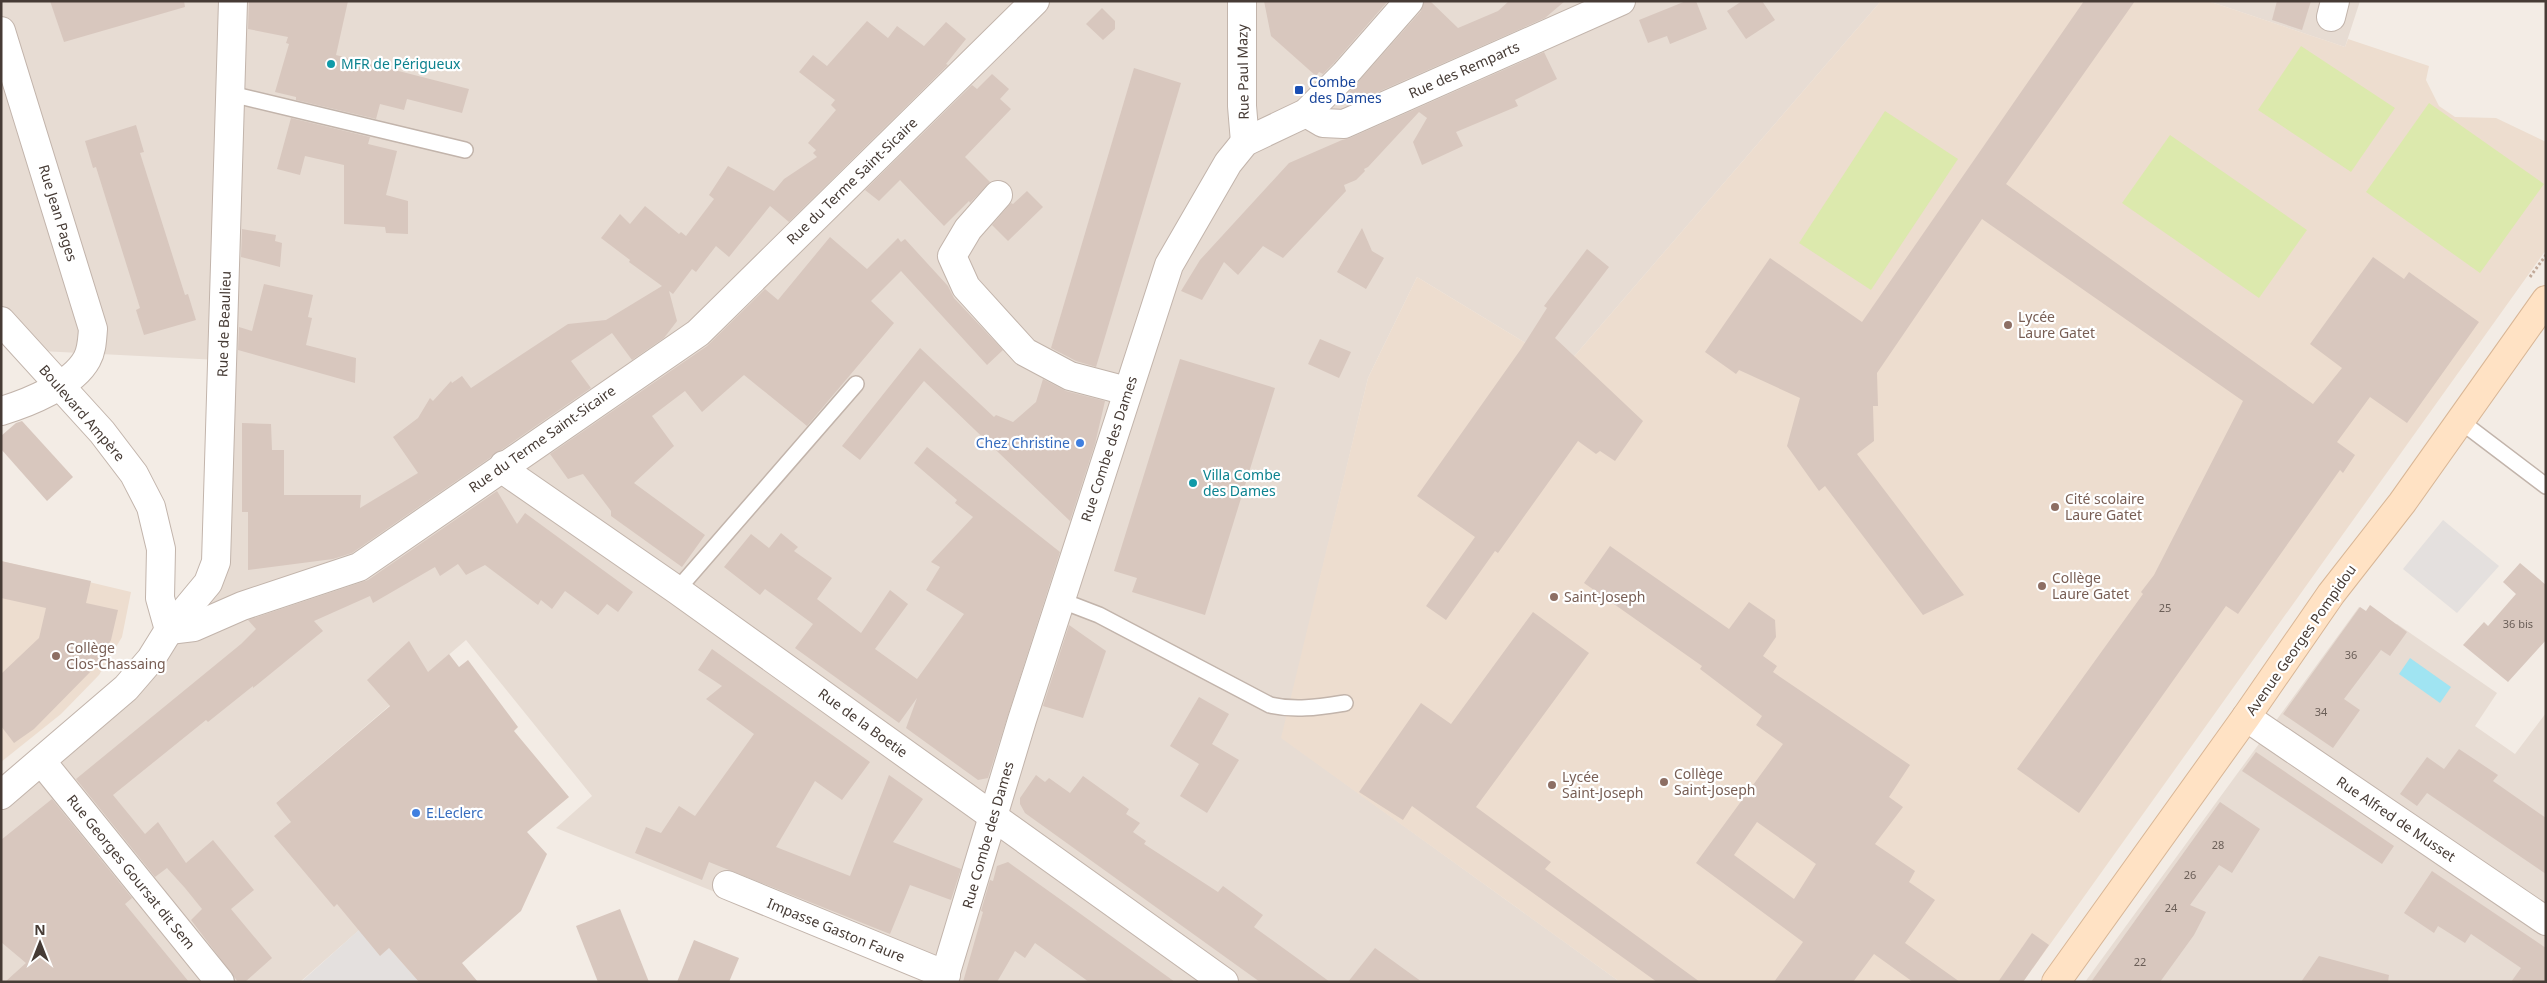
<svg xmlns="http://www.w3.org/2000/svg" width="2547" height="983" font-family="'Noto Sans',sans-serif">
  <rect width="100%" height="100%" fill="#f3ece5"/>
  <g fill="#e7dcd3">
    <path d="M1,1H1881L1565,367L1417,277L1368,378L1282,738L1620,982H938L556,828L592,796L466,640L276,803L374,917L300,982H1V800L214,583L219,360L21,350L1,329Z"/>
    <path d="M2208,1H2360L2345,47Z"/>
    <path d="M2359,607L2392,629L2397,624L2497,693L2475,726L2515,754L2546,713V982H2085Z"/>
  </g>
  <g fill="#edddcf">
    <path d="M1881,1H2208L2345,47L2348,39L2429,66L2426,80L2439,106L2455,117L2496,118L2546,142V250L2023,982H1620L1281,738L1368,378L1417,277L1565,367Z"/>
    <path d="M1,561L131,592L122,637L99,675L61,714L1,762Z"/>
  </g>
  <g fill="#dce9ad">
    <path d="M2301,46L2395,108L2351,172L2258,110Z"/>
    <path d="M2429,103L2544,184L2480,273L2366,192Z"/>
    <path d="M1885,111L1958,159L1871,290L1799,243Z"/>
    <path d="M2170,135L2307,230L2259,298L2122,203Z"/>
  </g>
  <g fill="#e4e0de">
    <path d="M2443,520L2499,566L2457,613L2403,569Z"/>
    <path d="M359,930L389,948L419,982H301Z"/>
  </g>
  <path fill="#a0e4f2" d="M2410,658L2451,687L2440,703L2399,674Z"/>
  <g fill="#d8c7be" fill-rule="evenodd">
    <path d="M50,1H184L185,7L64,42Z"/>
    <path d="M249,1H348L336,55L469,89L462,113L407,99L404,110L380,104L376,119L296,100V97L275,92L289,44L286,43L288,37L248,29Z"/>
    <path d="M1264,1H1388L1334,63L1323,74L1319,72L1316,76L1271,36Z"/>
    <path d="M1424,1H1430L1458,28L1498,11L1509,1H1565L1545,18L1360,100L1349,92L1421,11Z"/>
    <path d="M1686,1H1696L1707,29L1670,44L1667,36L1648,43L1639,20Z"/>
    <path d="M1742,1H1762L1775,20L1746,39L1727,11Z"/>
    <path d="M2084,1H2135L2006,184L2313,404L2342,368L2310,344L2373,257L2404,279L2409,272L2479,322L2407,423L2370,397L2337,442L2355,455L2343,473L2340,470L2238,614L2226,606L2079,813L2017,769L2143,594L2141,592L2154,575L2243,401L1982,219L1877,373L1878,406H1873L1874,441L1857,454L1964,595L1923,615L1825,486L1819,491L1787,446L1800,398L1739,370L1736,374L1705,352L1770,258L1862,322Z"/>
    <path d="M2277,1H2311L2302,30L2272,20Z"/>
    <path d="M1102,8L1115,21V29L1103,40L1086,24Z"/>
    <path d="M867,21L888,38L897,26L924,46L946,22L966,39L946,64L948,65L789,222L770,206L729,257L716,246L696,272L692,269L673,294L669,291L677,321L664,338L632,360L612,333L571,361L591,388L352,553L333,559L248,570V512H242V423L271,424L272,450H284V495H361L360,508L418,473L393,437L418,418L430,398L433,401L451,381L452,383L462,376L471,388L568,324L606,320L662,286L629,262L630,260L601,238L620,214L630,224L645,206L679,234L681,232L686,236L714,199L709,195L728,166L774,191L784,179L817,157L813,153L816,150L808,143L836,110L831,105L835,100L799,72L813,55L827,66Z"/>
    <path d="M1544,52L1557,79L1515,100L1518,106L1456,132L1463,146L1422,165L1413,142L1427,118L1419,112L1368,167L1364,169L1365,171L1356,180L1344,185L1346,191L1283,258L1263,246L1238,275L1224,262L1202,300L1181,291L1200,260L1289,163L1342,140L1350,138Z"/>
    <path d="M1134,68L1181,83L1096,367L1076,361L1051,348Z"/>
    <path d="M992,74L1009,89L1000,99L1011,109L965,157L990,182L970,203L969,201L944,226L900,180L879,201L865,190L972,85L977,89Z"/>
    <path d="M291,118L370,137L368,144L397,151L386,195L408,201V234L386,233L385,227L344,224V165L305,156L300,175L277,169Z"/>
    <path d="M136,125L144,152L140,153L185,295L188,294L196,320L144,335L136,310L140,308L96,167L93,168L85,141Z"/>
    <path d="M1027,191L1043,207L1008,241L992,225L1011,203L1013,204Z"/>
    <path d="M1362,228L1372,251L1384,258L1366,289L1337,272Z"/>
    <path d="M242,229L276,235L275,241L282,243L280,267L241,257Z"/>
    <path d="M830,237L867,269L898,238L901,242L905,239L948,286L954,298L1003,350L987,365L901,271L871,301L894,323L807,426L744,375L702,412L685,391L652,416L674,446L634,483L705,535L682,567L611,516V511L583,474L568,479L550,454L707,346L765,289L778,300Z"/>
    <path d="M1587,249L1609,267L1555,338L1643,421L1615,461L1600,451L1596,454L1578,441L1498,553L1495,551L1446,620L1426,606L1475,537L1417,496L1521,349L1547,308L1544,306Z"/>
    <path d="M264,284L313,295L308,317L312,318L306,345L356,358L355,383L238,350L239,327L252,331Z"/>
    <path d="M1320,339L1351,352L1339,378L1308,364Z"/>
    <path d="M920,348L994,417L996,415L1013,422L1036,402L1043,379L1066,391L1105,401L1095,444L1070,521L924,381L860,460L842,446Z"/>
    <path d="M1180,359L1275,388L1205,615L1132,592L1137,578L1114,571Z"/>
    <path d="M22,421L73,477L47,501L1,449V436L16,423Z"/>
    <path d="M927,447L1060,552L988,778L978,780L906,728L917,698L899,723L795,648L813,624L765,589L760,595L724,567L751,534L769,548L781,533L798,547L794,551L832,578L817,599L861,633L890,590L908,604L875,649L917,679L964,614L926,590L940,567L931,562L973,517L955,503L957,500L914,463Z"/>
    <path d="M497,491L517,524L525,513L633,592L618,612L607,604L598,615L565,591L552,609L541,600L538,605L485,565L466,575L458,564L440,576L435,567L373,603L370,596L314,621L323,631L253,688V686L208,722L206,720L113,795L145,834L158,822L186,863L213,840L254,890L231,909L272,958L245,982H238L191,920L202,909L185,888L167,868L155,877L76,779L241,644L256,629L248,620L368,580Z"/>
    <path d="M1610,546L1729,629L1749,602L1775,620L1776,637L1763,656L1777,666L1773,672L1910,765L1889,797L1903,807L1875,844L1915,871L1909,882L1935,900L1905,943L1960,982H1913L1874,954L1853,982H1774L1803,942L1696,863L1783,744L1756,725L1762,716L1700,669L1702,666L1584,583ZM1757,822L1816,864L1794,899L1734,855Z"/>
    <path d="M1,561L91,581L86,603L118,610L111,640L95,667L34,729L14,743L1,726V674L39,638L46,608L1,598Z"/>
    <path d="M2520,563L2546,585V640L2508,682L2463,645L2484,622L2488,626L2516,594L2503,582Z"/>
    <path d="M2370,605L2407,632L2390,656L2381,650L2344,699L2360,710L2333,748L2283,714L2360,607L2366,611Z"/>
    <path d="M1533,612L1589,653L1476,807L1551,862L1545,869L1700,982H1657L1412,806L1403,820L1359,792L1421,703L1451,724Z"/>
    <path d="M1069,625L1106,651L1083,718L1043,706Z"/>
    <path d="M409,641L428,672L449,654L459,667L468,660L518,727L514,731L569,797L527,832L547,854L521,911L462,963L478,982H419L389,948L380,956L337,904L334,907L274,836L291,822L276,803L390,706L367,680Z"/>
    <path d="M712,649L870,762L842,800L815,781L776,847L850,876L889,775L923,799L893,842L961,869L951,900L910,885L890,934L709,862L702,880L635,853L646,827L661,833L679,806L695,816L754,734L706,699L722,686L698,670Z"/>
    <path d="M1199,697L1229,714L1212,744L1239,760L1207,813L1180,796L1199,764L1170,746Z"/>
    <path d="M2459,749L2498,775L2493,781L2546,818V874L2427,793L2417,806L2400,794L2427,757L2444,769Z"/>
    <path d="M2256,752L2394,846L2382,864L2242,771Z"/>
    <path d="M1036,775L1045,782L1049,778L1070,793L1083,776L1129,809L1126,814L1140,823L1133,832L1146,841L1144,844L1218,892L1223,886L1263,915L1254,927L1330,982H1260L1025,813L1020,804V798Z"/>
    <path d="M52,799L132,898L125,904L189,982H5L26,963L1,942V840Z"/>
    <path d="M2220,802L2260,829L2232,873L2219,865L2190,905L2206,912L2194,935L2160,982H2091Z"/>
    <path d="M1008,862L1064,902L1175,982H1089L1035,943L1025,958L1015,951L997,982H963L983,912L981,911L990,880L993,881L997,866Z"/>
    <path d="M2432,871L2546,948V982H2511L2521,968L2471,934L2465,943L2438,926L2434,933L2404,913Z"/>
    <path d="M620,909L649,982H598L576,926Z"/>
    <path d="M2032,933L2049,945L2023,982H1998Z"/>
    <path d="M694,940L739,958L729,982H677Z"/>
    <path d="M1375,948L1422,982H1348Z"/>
    <path d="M2319,956L2389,975L2388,982H2301Z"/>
  </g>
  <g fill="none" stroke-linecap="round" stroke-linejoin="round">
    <defs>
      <g id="lane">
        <path d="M231,94L465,150"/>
        <path d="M2459,420L2546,486"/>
        <path d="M677,590L856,384"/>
        <path d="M1060,600L1099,615L1270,705C1296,711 1319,707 1345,703"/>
      </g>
      <g id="street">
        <path d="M1242,1V106L1245,142"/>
        <path d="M2331,17L2335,1"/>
        <path d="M1,31L93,329C92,340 92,350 87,359C73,385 28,403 1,411"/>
        <path d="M1306,113L1323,123L1344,124L1621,1"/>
        <path d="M998,195L968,229L952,256L966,287L1025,352L1070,376L1127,391"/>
        <path d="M1,321L102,432L134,474L151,507L161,549L160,598L169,630"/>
        <path d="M504,465L508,473L677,590L1224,982"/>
        <path d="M169,630L194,627L242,606L359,567L698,333L1035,1"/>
        <path d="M2246,717L2546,921"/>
        <path d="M42,762L220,982"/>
        <path d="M1,795L126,688L151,659L169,630L208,583L216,562L233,1"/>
        <path d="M727,885L946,975"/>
        <path d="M943,982L1022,720L1169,265L1228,163L1245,142L1306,113L1345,74L1409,1"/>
      </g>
      <path id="secondary" d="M2056,982L2246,717L2331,594L2402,503L2546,300"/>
    </defs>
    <use href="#lane" stroke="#c2b4ab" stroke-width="18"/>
    <use href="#street" stroke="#c2b4ab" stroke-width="30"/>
    <use href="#secondary" stroke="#d8b696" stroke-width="30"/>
    <path stroke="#c1a999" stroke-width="3" stroke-dasharray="2.5 2.5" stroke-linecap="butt" d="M2530,277L2546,255"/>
    <use href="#lane" stroke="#fff" stroke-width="15"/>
    <use href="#street" stroke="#fff" stroke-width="28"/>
    <use href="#secondary" stroke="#ffe2c4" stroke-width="28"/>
  </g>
  <g fill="#0f9aa8" stroke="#fff" stroke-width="2">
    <circle cx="331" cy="64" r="5"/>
    <circle cx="1193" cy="483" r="5"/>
  </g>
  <rect fill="#1a4fb4" stroke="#fff" stroke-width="2" x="1294" y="85" width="10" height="10" rx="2.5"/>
  <g fill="#8d6e63" stroke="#fff" stroke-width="2">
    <circle cx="2008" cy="325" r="5"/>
    <circle cx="2055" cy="507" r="5"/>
    <circle cx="2042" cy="586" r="5"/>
    <circle cx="1554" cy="597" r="5"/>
    <circle cx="56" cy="656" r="5"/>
    <circle cx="1664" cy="782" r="5"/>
    <circle cx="1552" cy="785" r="5"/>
  </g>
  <g fill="#3f7fe0" stroke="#fff" stroke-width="2">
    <circle cx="1080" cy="443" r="5"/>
    <circle cx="416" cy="813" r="5"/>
  </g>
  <g text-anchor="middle" stroke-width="4.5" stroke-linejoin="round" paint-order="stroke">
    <g font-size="11" fill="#6a5e57">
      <text x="2165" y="612">25</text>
      <text x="2518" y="628">36 bis</text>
      <text x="2351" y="659">36</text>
      <text x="2321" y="716">34</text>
      <text x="2218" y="849">28</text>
      <text x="2190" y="879">26</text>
      <text x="2171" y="912">24</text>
      <text x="2140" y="966">22</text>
    </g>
    <g font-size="14" fill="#0d838f" stroke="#fff" text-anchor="start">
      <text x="341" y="69">MFR de Périgueux</text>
      <text x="1203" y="480">Villa Combe<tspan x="1203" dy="16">des Dames</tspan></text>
    </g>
    <g font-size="14" fill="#463b35" stroke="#fff">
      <text transform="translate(1464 70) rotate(-24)" y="5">Rue des Remparts</text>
      <text transform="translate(1243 72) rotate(-91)" y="5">Rue Paul Mazy</text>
      <text transform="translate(852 181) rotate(-44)" y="5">Rue du Terme Saint-Sicaire</text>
      <text transform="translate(58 213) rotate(73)" y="5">Rue Jean Pages</text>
      <text transform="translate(224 324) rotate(-88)" y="5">Rue de Beaulieu</text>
      <text transform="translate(82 413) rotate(49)" y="5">Boulevard Ampère</text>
      <text transform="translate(542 439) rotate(-35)" y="5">Rue du Terme Saint-Sicaire</text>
      <text transform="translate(1109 449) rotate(-72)" y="5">Rue Combe des Dames</text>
      <text transform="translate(2301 640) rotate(-55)" y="5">Avenue Georges Pompidou</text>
      <text transform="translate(863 723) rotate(36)" y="5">Rue de la Boetie</text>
      <text transform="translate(2396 819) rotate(34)" y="5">Rue Alfred de Musset</text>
      <text transform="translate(988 835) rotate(-74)" y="5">Rue Combe des Dames</text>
      <text transform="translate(131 872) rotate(51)" y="5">Rue Georges Goursat dit Sem</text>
      <text transform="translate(836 930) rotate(22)" y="5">Impasse Gaston Faure</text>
    </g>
    <g font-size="14" fill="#164399" stroke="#fff" text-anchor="start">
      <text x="1309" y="87">Combe<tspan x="1309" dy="16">des Dames</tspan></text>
    </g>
    <g font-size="14" fill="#785e54" stroke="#fff" text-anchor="start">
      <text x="2018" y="322">Lycée<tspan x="2018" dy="16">Laure Gatet</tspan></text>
      <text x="2065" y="504">Cité scolaire<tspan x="2065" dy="16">Laure Gatet</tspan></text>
      <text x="2052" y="583">Collège<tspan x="2052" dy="16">Laure Gatet</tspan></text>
      <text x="1564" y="602">Saint-Joseph</text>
      <text x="66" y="653">Collège<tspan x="66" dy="16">Clos-Chassaing</tspan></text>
      <text x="1674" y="779">Collège<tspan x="1674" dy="16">Saint-Joseph</tspan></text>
      <text x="1562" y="782">Lycée<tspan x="1562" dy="16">Saint-Joseph</tspan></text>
    </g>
    <g font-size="14" fill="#366cbe" stroke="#fff" text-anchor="end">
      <text x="1070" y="448">Chez Christine</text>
      <text x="426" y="818" text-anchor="start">E.Leclerc</text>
    </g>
  </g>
  <rect width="2547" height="983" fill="none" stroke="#463b35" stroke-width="5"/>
  <g transform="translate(40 943)" stroke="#ffffff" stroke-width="4" paint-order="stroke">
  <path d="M0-4L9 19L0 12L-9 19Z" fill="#463b35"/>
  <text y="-8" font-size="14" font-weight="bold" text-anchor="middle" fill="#463b35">N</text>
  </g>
</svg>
